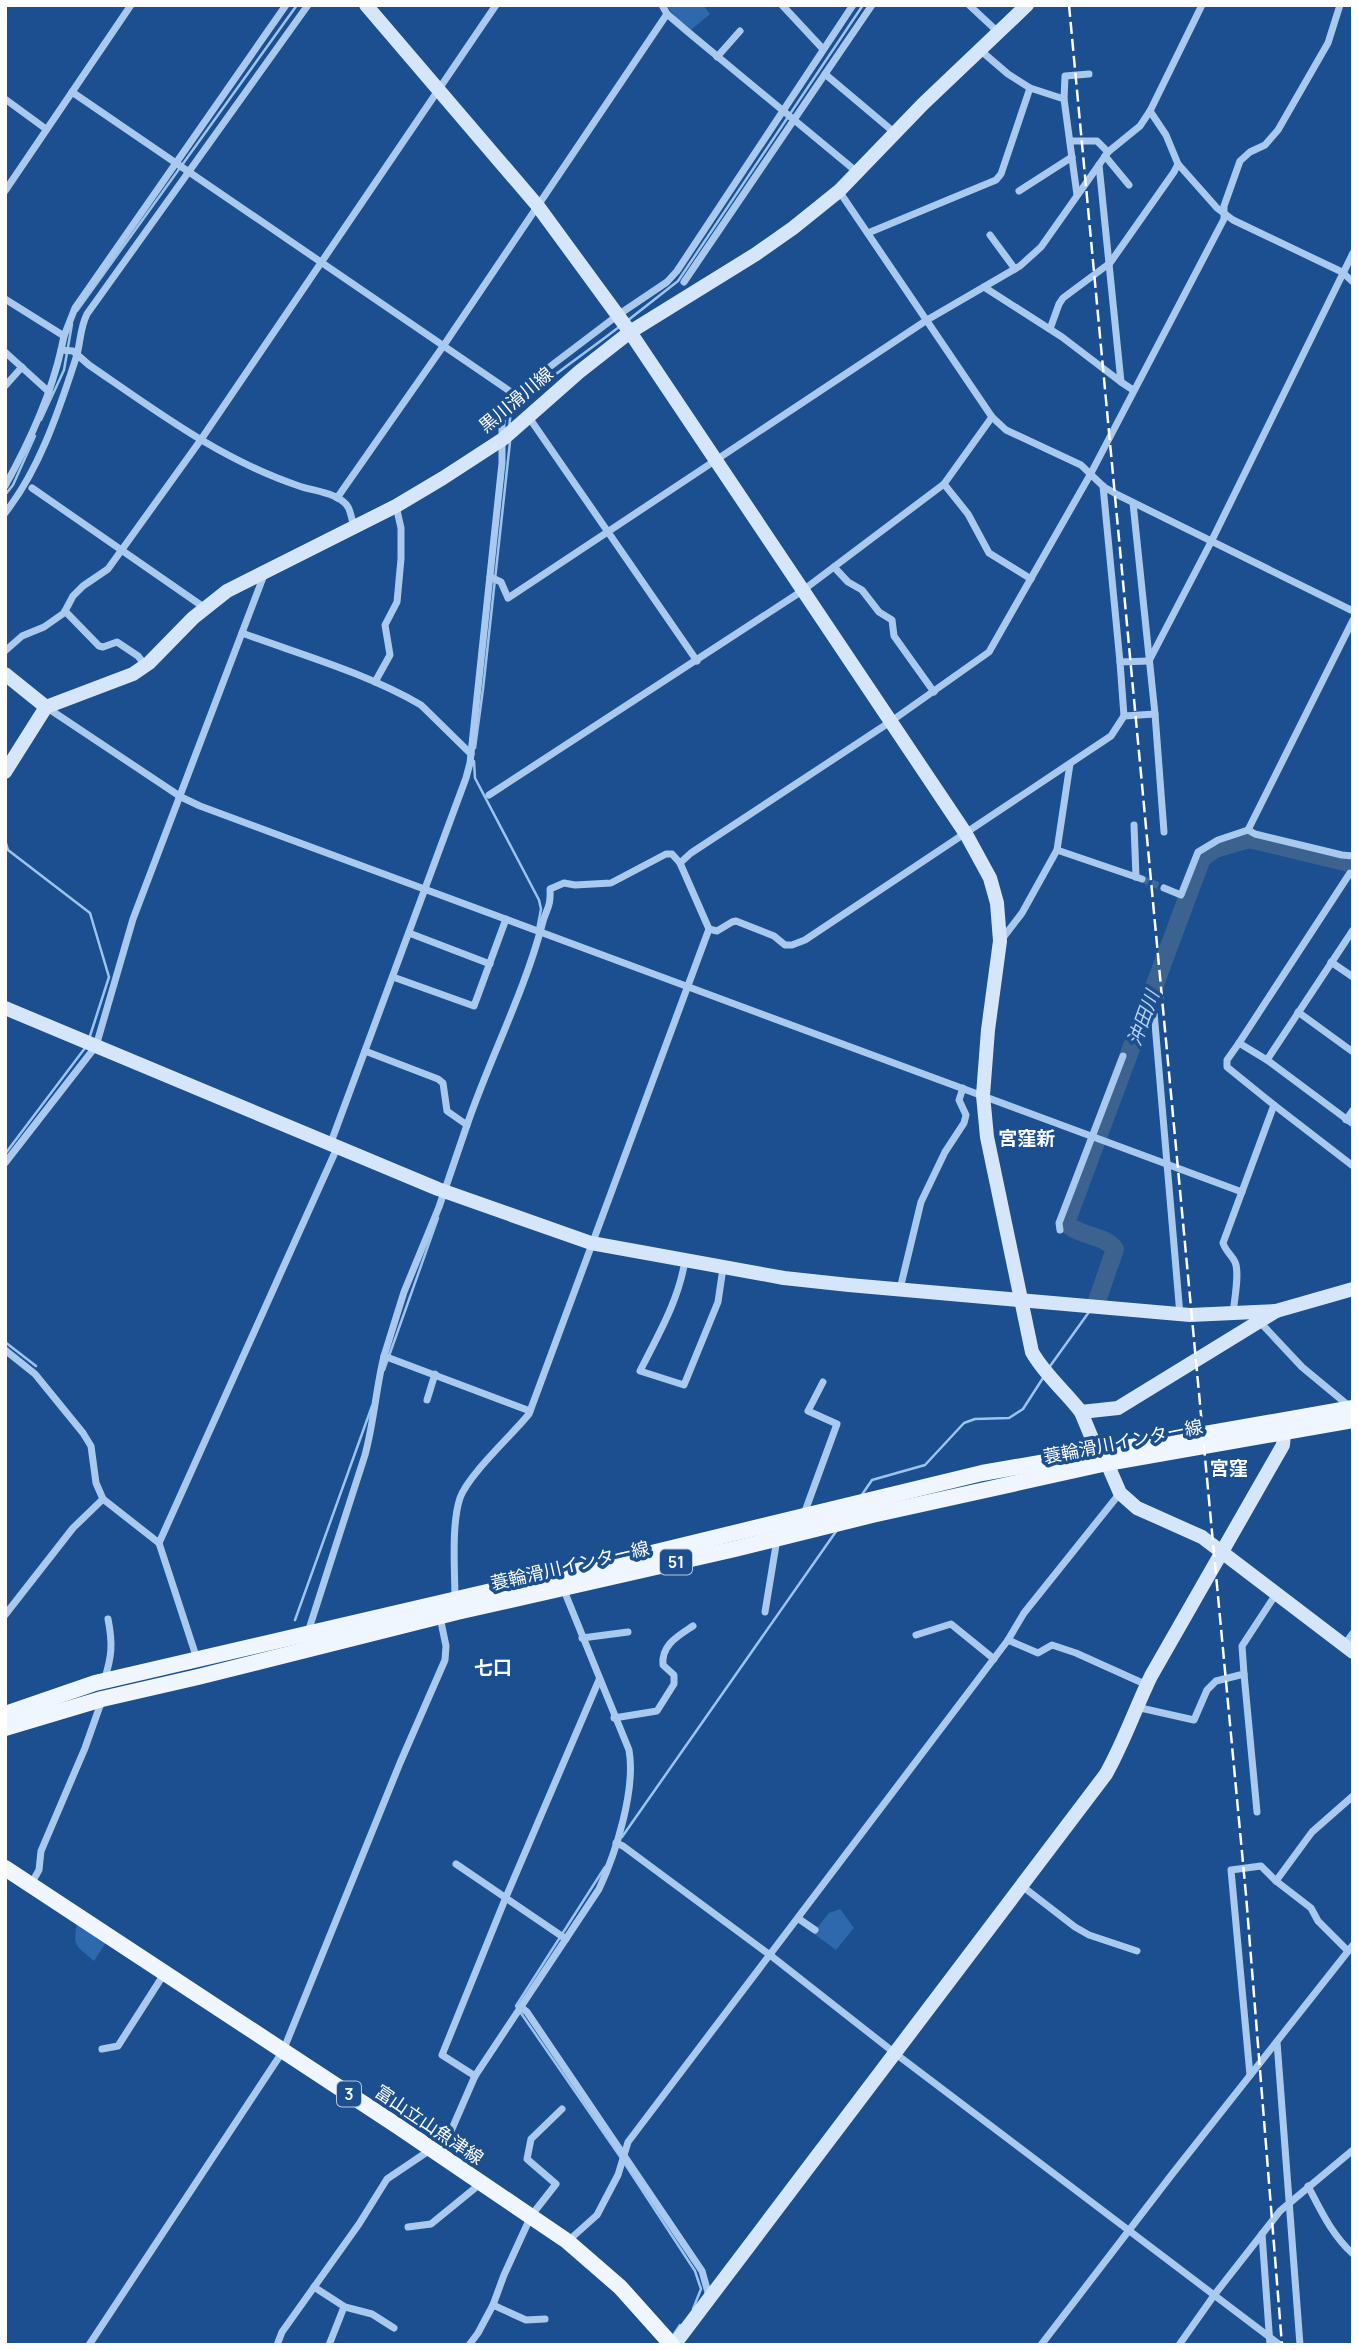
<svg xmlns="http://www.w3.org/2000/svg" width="1358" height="2350" font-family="Manrope,'Noto Sans JP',sans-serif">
  <rect width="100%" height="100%" fill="#1b4f8f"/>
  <g fill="#2e69ad">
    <path d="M666,5H703L710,14L691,30L678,20Z"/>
    <path d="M840,1909L854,1928L836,1950L813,1933L829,1913Z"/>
    <path d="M77,1921L107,1941L94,1961C75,1944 73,1948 77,1921Z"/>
  </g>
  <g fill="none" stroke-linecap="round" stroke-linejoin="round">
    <g stroke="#9cc4f0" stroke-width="2.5">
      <path d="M77,311L297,5"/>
      <path d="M627,321L678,281L863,5"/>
      <path d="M41,420L64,370L72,324"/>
      <path d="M509,428L511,410C545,380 583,355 619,327"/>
      <path d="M5,495L13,485L35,436"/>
      <path d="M475,748L483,689L510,442"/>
      <path d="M474,761L475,778L539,900L541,909L537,930"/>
      <path d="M5,840L8,850L90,913L109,977L89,1039"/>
      <path d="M5,1154L85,1048"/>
      <path d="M5,1342L36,1366"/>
      <path d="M1048,1369L1089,1312"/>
      <path d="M384,1370L438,1218"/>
      <path d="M861,1496L872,1480L925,1465L964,1423L975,1419L1009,1418L1023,1409L1043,1378"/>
      <path d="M295,1620L372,1406"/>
      <path d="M622,1837L837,1530"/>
      <path d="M605,1867L516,2006L621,2158"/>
      <path d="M625,2164L695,2271L701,2289L693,2309"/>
      <path d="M672,2337L680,2325"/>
    </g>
    <path stroke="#3c6290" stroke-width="18" d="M1097,1301L1115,1249C1104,1234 1079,1237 1066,1223L1202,858L1215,849L1249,839L1353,864"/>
    <path stroke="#3d69a0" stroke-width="7" stroke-dasharray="7 3.5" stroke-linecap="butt" d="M1142,879L1164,888"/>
    <g stroke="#a9c9ee" stroke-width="7">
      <path d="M662,5L667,14L688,32L857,172"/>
      <path d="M782,5L823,49"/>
      <path d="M969,5L998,32"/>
      <path d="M980,50L1008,74L1030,88L1064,99"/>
      <path d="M717,57L740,31"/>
      <path d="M825,74L872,5"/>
      <path d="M72,92L514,394L504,409L502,422V463L470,763L466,778L330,1145"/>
      <path d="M5,99L46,129"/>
      <path d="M1150,111L1166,135L1178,164L1217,208L1233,220L1342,272L1353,282"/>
      <path d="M1070,141H1097L1108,152"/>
      <path d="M1105,156L1129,185"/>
      <path d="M1099,165L1121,382L1133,390"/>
      <path d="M5,191L131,5"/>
      <path d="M839,191L992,417L1006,430L1081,465L1104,487L1118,495L1353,611"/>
      <path d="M1019,191L1072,157"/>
      <path d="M1077,195L1064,99L1065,76L1089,74"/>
      <path d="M868,233L996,180L1001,174L1030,88"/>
      <path d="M990,235L1015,269"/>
      <path d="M684,282L825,74L895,133"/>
      <path d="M984,287L1062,337L1121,382"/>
      <path d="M5,299L64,336L61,350"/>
      <path d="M1050,329L1059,304L1063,298L1110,263L1174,172L1178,164"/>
      <path d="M64,336L75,308L286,5"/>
      <path d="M5,352L49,392"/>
      <path d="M5,386L22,367"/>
      <path d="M514,394L618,315L667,282L677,271L853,5"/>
      <path d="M528,416L697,661"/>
      <path d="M944,484L968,514L989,553L1031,579"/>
      <path d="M5,486C29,443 50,398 61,350L73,351L89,365C156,411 221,460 299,486C313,491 340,493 348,507C351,512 352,521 354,527"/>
      <path d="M1103,486L1120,662"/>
      <path d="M32,488L205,608"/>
      <path d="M337,498L444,345L667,14"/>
      <path d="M1133,503L1155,714L1164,832"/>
      <path d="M5,513C39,470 58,413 75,361C81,345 79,330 87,314L308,5"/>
      <path d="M834,567L848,582L862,590L879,612L892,620L894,636L934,692"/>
      <path d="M490,577L501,582L508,598L927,320L1020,266L1041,247L1108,152L1140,126L1150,111L1202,5"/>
      <path d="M65,611L99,646L103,647L117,642L138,656L145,665"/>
      <path d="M242,633C302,655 366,673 421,705L471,754"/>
      <path d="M5,651L22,636L44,627L64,613L73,596L83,586L108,569L200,441L496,5"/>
      <path d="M1149,661L1211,542L1353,253"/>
      <path d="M375,682L390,655L385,625L397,602L401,559V528L396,506"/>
      <path d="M46,707L181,797L200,806L1242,1192"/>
      <path d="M1124,716L1155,714"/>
      <path d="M489,795L802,591L944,484L992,417"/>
      <path d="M1134,825L1136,877"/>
      <path d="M1248,830L1353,620"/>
      <path d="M1057,850L1142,879"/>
      <path d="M1164,888L1181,895L1198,852L1218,840L1248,830L1255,834L1342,855L1353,856"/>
      <path d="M709,929L717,931L732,922L736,921L774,936L785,945H792L805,940L1111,736L1124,716L1120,662L1149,661"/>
      <path d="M409,933L490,964"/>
      <path d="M1002,939L1022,913L1057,850L1070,764"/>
      <path d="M1331,962L1353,977"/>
      <path d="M393,977L474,1006L506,919"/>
      <path d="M1154,1012L1180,1315"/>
      <path d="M1298,1012L1353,1052"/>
      <path d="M1239,1043L1350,873L1353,874"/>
      <path d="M365,1051L438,1079L443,1083L447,1111L467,1125L439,1207L404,1292L384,1356"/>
      <path d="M1267,1060L1353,930"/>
      <path d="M1274,1105L1353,1166"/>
      <path d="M1346,1120L1353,1110"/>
      <path d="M467,1125C490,1058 524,993 542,925C546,908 551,909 550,889L564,883L575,885L611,883L666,854H672L680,863"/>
      <path d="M5,1163L96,1046L133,919L264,575"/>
      <path d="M1060,1230L1059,1223L1123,1056"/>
      <path d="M685,1260C679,1300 658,1335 640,1371L684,1385L718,1302L723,1268"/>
      <path d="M900,1289L921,1202L945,1152L964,1123L966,1115L959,1100L963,1088"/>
      <path d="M1233,1314C1234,1301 1240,1273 1235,1262C1232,1255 1226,1252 1223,1243L1274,1105L1227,1067V1060L1239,1043L1267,1060L1353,1124"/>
      <path d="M1259,1321L1302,1367L1349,1406"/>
      <path d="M5,1350L35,1374L83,1433L91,1446L96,1483L103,1499L159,1543L197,1659"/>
      <path d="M427,1400L435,1374"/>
      <path d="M804,1514L837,1424L808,1411L823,1382"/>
      <path d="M159,1543L337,1148"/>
      <path d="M455,1601C455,1572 451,1525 460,1498C468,1475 512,1435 529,1414L709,929L680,863L691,853L890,722L989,652L1090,475L1224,219V206L1240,161L1250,152L1265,145L1278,130L1328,43L1340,5"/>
      <path d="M765,1612L777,1539"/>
      <path d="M5,1615L73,1528L103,1499"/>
      <path d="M308,1632L365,1455C374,1422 376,1388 384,1356L530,1411"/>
      <path d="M916,1635L951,1624L994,1659"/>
      <path d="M582,1638L628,1632"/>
      <path d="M1008,1640L1038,1653L1052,1645L1076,1653L1147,1685"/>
      <path d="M1344,1645L1353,1633"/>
      <path d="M1244,1674L1257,1812"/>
      <path d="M104,1681C112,1656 113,1644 108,1619"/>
      <path d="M1136,1707L1194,1720L1207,1690L1216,1681L1244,1674L1242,1646L1276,1594"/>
      <path d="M614,1718L657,1711L674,1684V1675L663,1665C661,1645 678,1636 693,1626"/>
      <path d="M616,1843L623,1846L770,1955L896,2054L1280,2345"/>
      <path d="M456,1864L566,1939"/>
      <path d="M31,1884L39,1870L41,1851L85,1748L102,1700"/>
      <path d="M1022,1886L1075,1927L1089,1935L1137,1951"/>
      <path d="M799,1919L815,1930"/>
      <path d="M1348,1951L1318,1921L1311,1908L1276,1881L1312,1832L1353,1796"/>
      <path d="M521,2007L527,2012L702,2271L709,2296"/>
      <path d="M1277,2042L1300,2345"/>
      <path d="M102,2049L118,2046L164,1974"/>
      <path d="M1250,2075L1231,1870L1261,1866L1276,1881"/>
      <path d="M475,2076L442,2055L506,1897L599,1680"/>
      <path d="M441,2154L475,2076L599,1889C616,1853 636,1789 629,1750L563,1588"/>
      <path d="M1308,2186C1321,2211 1332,2235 1353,2254"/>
      <path d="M408,2227L431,2224L480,2184"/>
      <path d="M1262,2234L1270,2345"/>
      <path d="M568,2241L597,2215L618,2175L628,2142L1008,1640L1024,1613L1120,1493"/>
      <path d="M314,2287L345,2307L372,2314L394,2328"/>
      <path d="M493,2305L526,2320L545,2319"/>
      <path d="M89,2345L283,2051L400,1763L445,1660L446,1646L440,1617"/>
      <path d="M277,2345L282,2332L359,2224L387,2179L430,2150"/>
      <path d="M329,2345L344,2307"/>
      <path d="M469,2345L478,2333L493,2305L504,2275L531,2216L556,2184L527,2159L531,2139L562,2109"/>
      <path d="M1041,2345L1173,2173L1353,1945"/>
      <path d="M1179,2345L1215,2294L1280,2211L1353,2150"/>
    </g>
    <g stroke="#d6e6fa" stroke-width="14">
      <path d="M366,5L537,205L630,332L966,834L990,878L997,903L1000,941L988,1030L983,1095L987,1137L1032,1352C1045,1375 1065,1391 1081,1412"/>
      <path d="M5,674L46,707"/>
      <path d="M5,772L46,707L133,674L149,663L193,618L227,591L396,506L443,478L503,439L579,372L630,332L756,254L793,228L839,191L923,104L1027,5"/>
      <path d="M5,1008L438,1189L591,1243L784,1278L849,1285L1190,1315L1276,1311"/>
      <path d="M1353,1289L1276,1311L1118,1408L1081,1412L1098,1453L1107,1463L1120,1493L1137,1508L1202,1537L1353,1652"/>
      <path d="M674,2345L1106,1774C1124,1742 1135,1709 1151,1676L1283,1445L1284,1433"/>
    </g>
    <g stroke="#f0f6ff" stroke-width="16">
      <path d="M5,1714L95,1683L569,1573L982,1473L1353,1408"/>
      <path d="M5,1728L102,1699L198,1677L457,1612L735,1549L872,1515L1107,1463L1353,1420"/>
      <path d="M5,1868L396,2125L567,2241L620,2287L672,2345"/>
    </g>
    <path stroke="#fff" stroke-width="2.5" stroke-dasharray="12 5" stroke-linecap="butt" d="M1069,5L1246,1895L1282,2345"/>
  </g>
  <g text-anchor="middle" stroke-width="7" stroke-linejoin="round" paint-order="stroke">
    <g fill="#1b4f8f" stroke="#bbcadd" stroke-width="2">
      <rect x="660" y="1549.5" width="32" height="25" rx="5"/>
      <rect x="337" y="2081.5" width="24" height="25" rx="5"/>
    </g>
    <g font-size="16" font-weight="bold" fill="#fff">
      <text x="676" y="1568">51</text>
      <text x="349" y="2100">3</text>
    </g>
    <g font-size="18" fill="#fff" stroke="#1b4f8f">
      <text transform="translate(516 400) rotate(-40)" y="6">黒川滑川線</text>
      <text transform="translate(1123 1442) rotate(-11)" y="6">蓑輪滑川インター線</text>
      <text transform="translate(570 1566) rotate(-13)" y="6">蓑輪滑川インター線</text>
      <text transform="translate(429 2125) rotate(34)" y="6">富山立山魚津線</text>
    </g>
    <g font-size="19" font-style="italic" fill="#b5d3f5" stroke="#1b4f8f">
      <text transform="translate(1143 1018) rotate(-70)" y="7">沖田川</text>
    </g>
    <g font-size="19" font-weight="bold" fill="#fff" stroke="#1b4f8f">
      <text x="1027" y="1145">宮窪新</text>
      <text x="1229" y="1475">宮窪</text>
      <text x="493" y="1674">七口</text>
    </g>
  </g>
  <rect width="1358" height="2350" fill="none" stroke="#ffffff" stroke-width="14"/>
</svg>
